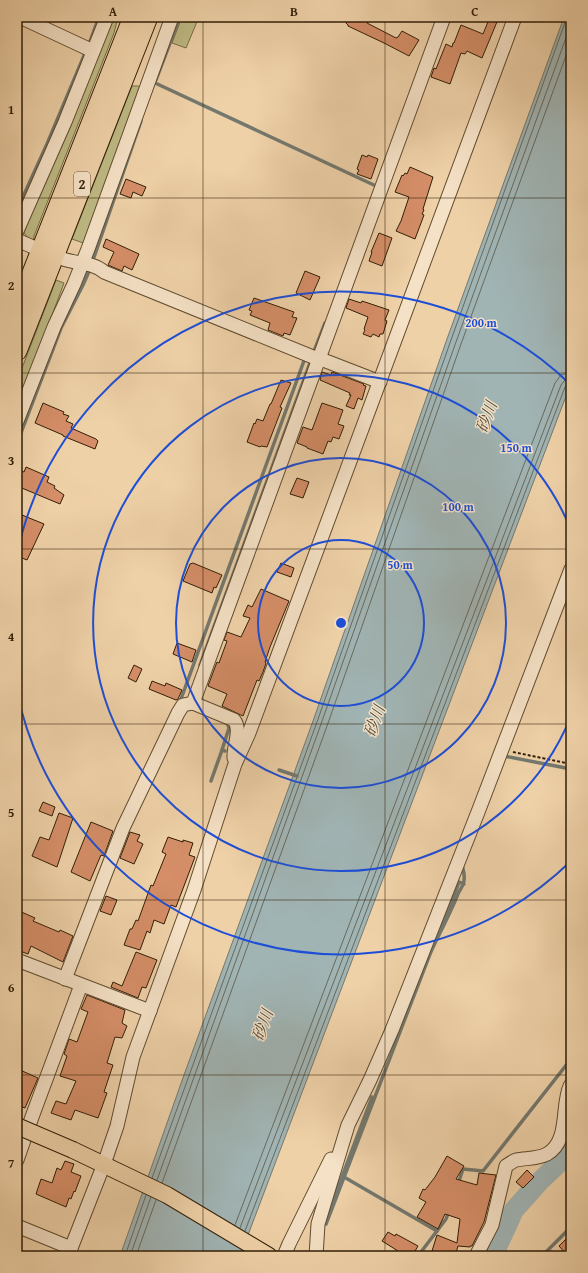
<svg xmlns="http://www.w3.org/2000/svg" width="588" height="1273" font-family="'Gentium Book Plus','Noto Serif JP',serif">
  <rect width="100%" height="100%" fill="#efd1a8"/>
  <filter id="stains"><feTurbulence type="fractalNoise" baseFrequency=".005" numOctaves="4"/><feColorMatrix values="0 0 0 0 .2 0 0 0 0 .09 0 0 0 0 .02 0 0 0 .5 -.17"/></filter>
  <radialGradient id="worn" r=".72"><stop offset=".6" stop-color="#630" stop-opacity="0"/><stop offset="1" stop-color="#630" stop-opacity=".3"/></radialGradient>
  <g fill="#beba84" stroke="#786c45">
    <path d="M111,17H118L114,33L34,236L33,244L24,233V227Z"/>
    <path d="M182,17H199L186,48L172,43Z"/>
    <path d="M132,86H138L141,88L86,244L72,239Z"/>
    <path d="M56,280L64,283L21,398L17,396V381Z"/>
  </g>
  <path fill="#a0b4b4" stroke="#74786e" d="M564,17H571V383L240,1256H120L184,1075L313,721L447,339Z"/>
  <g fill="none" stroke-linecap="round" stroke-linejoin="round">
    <g stroke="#68695d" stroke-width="1">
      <path d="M152,1178L317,722L451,340L567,17"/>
      <path d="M157,1180L321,724L456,342L571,24"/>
      <path d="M162,1183L327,726L461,344L571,42"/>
      <path d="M235,1225L555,383L561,375L571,372"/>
      <path d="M240,1228L561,385L565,380L571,378"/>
      <path d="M245,1231L565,387L568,384H571"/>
      <path d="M125,1256L146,1195"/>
      <path d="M130,1256L151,1197"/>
      <path d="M136,1256L156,1200"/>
    </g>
    <g stroke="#74786e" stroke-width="3.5">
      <path d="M89,44L99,17"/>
      <path d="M156,80L180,17"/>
      <path d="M153,82L376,186"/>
      <path d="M17,210L47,144L86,51"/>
      <path d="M92,263L141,121"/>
      <path d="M313,354L325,323"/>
      <path d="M17,443L61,328L83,285L90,269"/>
      <path d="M200,665L311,360"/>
      <path d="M181,699L305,358"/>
      <path d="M225,751L222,750L229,728L227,722"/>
      <path d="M504,756L571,769"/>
      <path d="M279,770L297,776"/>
      <path d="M211,781L222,750"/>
      <path d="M437,931L448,912L459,882L464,884"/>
      <path d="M17,1173L21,1163"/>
      <path d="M344,1177L437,1231"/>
      <path d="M458,1184L463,1169L483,1171L571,1059"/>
      <path d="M329,1211L372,1097"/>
      <path d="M326,1224L430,954C439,933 450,915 458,894C460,889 464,885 464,880C465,874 463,869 462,864"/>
      <path d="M418,1256L446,1219L449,1211"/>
      <path d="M542,1256L571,1227"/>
    </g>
    <path stroke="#a0b4b4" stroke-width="20" d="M493,1256L514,1210L539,1182L559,1163L571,1149"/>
  </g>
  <g fill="#d58e68" stroke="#311e06">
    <path d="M349,17H370L367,23L396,38L398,37L402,31L419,40L409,56L384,43L348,26V25L346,23Z"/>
    <path d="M490,17H499L482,58L467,51L465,54L461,53L450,84L431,77L434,68L436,69L446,44L452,47L453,43H454L461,25L483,34Z"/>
    <path d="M362,155L367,157L368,155L378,159L371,179L357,174L359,170L357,169Z"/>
    <path d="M410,167L433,177L423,209L424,210L422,214L424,215L415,239L396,231L401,221L409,197L395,192L402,175L403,176L405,173L407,174Z"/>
    <path d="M126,179L146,187L142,196L133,192L131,198L120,194Z"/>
    <path d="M379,233L392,238L382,266L369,261L372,252H371Z"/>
    <path d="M106,239L139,254L132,270L124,266L122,271L108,265L114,252L103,247Z"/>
    <path d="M305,271L320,277L310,300L296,293Z"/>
    <path d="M254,298L294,312L292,317L297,318L290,335L284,333L283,336L268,330L270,323L250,315L252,311L249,310Z"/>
    <path d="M349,299L361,303L362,301L389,310L385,320L387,321L383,334H380L379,337L373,334L371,337L363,334L365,330L364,329L368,317L346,308Z"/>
    <path d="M322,372L331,375L332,372L364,384L363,385L366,386L362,400L358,398L354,409L346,406L351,395H349L350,393L320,380Z"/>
    <path d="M281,380L291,383L280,407L282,408L267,447L261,446L260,447L247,442L254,423L255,424L257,419L263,421L270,404H271Z"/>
    <path d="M43,403L64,412L63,414L69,416L66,421L73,424L71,428L96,439L98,441L95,449L63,436V435L35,423Z"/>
    <path d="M322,403L343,410L338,424L344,426L339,439L333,437L331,442L328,441L323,454L307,448V447L297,443L303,427L312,430Z"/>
    <path d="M26,467L49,477L47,482L55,486L54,488L64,495L60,504L17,486V469L24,472Z"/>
    <path d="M297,478L309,482L303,498L290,494Z"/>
    <path d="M17,513L44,524L27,560L17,556Z"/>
    <path d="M193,563L222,575L216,588L214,587L212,593L183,581L190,564Z"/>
    <path d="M281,563L294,568L291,577L277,572Z"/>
    <path d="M261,589L289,601L270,647L265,662L266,663L263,672L259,681L257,680L243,716L222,706L227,694L208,686L217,662L219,663L227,641L224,640L227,632L241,637L250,618L243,616L248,605L252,607Z"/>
    <path d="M177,643L196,650L192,662L173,654Z"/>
    <path d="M134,665L142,669L136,682L128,678Z"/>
    <path d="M152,681L165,686L166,683L182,690L178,699L176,700L149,689Z"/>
    <path d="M43,802L55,807L52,816L39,811Z"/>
    <path d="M59,813L73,818L57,867L32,856L40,837L49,840Z"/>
    <path d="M91,822L113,831L104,856L101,855L90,881L71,872Z"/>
    <path d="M130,832L140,835L137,841L143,844L134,864L120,858Z"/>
    <path d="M168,837L183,842V840L193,843L189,855L195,857L176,907L171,905L164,924L154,920L150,933L147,931L140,950L124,945L130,929H132L136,920L138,921L151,885L153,886L166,854L162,852Z"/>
    <path d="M106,896L117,900L111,915L100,911Z"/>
    <path d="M17,910L35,918L33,921L59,932L60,930L73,936L63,962L31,946L28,954L17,950Z"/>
    <path d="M136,952L157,960L146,988L142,987L138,998L111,987L113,982L122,986Z"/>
    <path d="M87,995L125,1010L122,1023L127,1026L122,1038L115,1037L107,1063L113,1065L104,1092L107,1093L98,1118L75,1110L71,1120L51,1113L56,1101L66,1104L76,1081L60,1076L67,1056L64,1054L69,1039L77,1042L88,1012L81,1009Z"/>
    <path d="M20,1070L38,1078L25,1108L17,1105V1078Z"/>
    <path d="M447,1156L464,1166L456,1179L477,1185L479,1173L496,1175L484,1222L472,1246H470V1247L458,1246L455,1256H440L441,1253L432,1251L437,1235L457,1243L460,1219L445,1214L438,1229L417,1217L426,1202L419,1198L423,1189L425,1190L435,1177Z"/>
    <path d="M65,1161L74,1164L71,1172L81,1176L75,1192L74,1191L71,1199L69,1198L66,1207L36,1194L41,1179L52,1183L57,1168L61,1170Z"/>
    <path d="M527,1170L534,1177L523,1188L516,1182Z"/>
    <path d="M388,1232L395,1236L396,1234L418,1246L412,1256H395L398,1251L382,1241Z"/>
    <path d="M571,1234V1256H568L559,1246Z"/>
  </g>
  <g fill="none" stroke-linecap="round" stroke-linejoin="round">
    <defs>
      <g id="minor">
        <path d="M20,17L93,51"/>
        <path d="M17,231L65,122L107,17"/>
        <path d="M17,240L33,247"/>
        <path d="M63,259C77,264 93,262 104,272L318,359"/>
        <path d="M318,358L380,382"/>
        <path d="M17,421L54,327L74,284L88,249L172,17"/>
        <path d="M193,703L234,720C242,730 233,746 234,758"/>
        <path d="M17,960L150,1011"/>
        <path d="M65,979L123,828L178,713L183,705L193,703L444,17"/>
        <path d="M17,1160L32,1117L81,985"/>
        <path d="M17,1226L71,1248"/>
        <path d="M68,1256L104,1164L117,1126L133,1057L194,890L235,764L249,733L515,17"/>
        <path d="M284,1256L289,1244L331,1159"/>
        <path d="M316,1256L318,1224L348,1125L370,1080L392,1030L478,812L571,569"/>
        <path d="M476,1256L492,1225L506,1166C509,1164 513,1161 516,1160C526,1158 538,1159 547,1154C570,1141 561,1106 570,1086"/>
      </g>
      <path id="major" d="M73,1150L167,1195L269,1256"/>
      <g id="highway">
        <path d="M17,311L133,17"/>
        <path d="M17,351L148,17"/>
      </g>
    </defs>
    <use href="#minor" stroke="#604b2e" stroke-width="15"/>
    <use href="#major" stroke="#311e06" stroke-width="18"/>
    <use href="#highway" stroke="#311e06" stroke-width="21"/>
    <path stroke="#311e06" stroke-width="2" stroke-dasharray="3 2" stroke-linecap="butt" d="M513,752L571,764"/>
    <use href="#minor" stroke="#f5e1c6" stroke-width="13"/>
    <use href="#major" stroke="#efd1a8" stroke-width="16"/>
    <use href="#highway" stroke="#efd1a8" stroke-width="19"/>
    <defs>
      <path id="major-bridge" d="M17,1126L73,1150"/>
    </defs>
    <use href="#major-bridge" stroke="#311e06" stroke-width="18" stroke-linecap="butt"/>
    <use href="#major-bridge" stroke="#efd1a8" stroke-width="16"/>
  </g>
  <path fill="none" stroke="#311e06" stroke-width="1" stroke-opacity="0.55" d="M203,17V1256M385,17V1256M17,198H571M17,373H571M17,549H571M17,724H571M17,900H571M17,1075H571"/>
  <g fill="none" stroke="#1d4ed8" stroke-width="2">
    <circle cx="341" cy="623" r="83"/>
    <circle cx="341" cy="623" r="165"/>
    <path d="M571 716A248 248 0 1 1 571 530"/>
    <path d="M571 861A331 331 0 0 1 17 692M17 554A331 331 0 0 1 571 385"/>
  </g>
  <g text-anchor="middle" stroke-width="3" stroke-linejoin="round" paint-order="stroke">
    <rect fill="#f5e1c6" stroke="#6c5840" stroke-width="1" x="74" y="172" width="16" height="24" rx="3"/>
    <g font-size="14" font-weight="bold" fill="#311e06">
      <text x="82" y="189">2</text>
    </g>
    <g font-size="16" font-style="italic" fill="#524b3a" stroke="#f5e1c6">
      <text transform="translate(486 417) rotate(-70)" y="6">砂川</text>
      <text transform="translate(374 721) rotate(-70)" y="6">砂川</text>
      <text transform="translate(262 1025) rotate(-70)" y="6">砂川</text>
    </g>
  </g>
  <circle cx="341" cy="623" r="6" fill="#1d4ed8" stroke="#f5e1c6" stroke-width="2"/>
  <g font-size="12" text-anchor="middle" font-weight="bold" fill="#1d4ed8" stroke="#f5e1c6" stroke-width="3" stroke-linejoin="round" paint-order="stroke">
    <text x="481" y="327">200 m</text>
    <text x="516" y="452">150 m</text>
    <text x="458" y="511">100 m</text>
    <text x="400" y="569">50 m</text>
  </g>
  <rect width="588" height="1273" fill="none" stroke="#efd1a8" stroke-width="44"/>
  <rect x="22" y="22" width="544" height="1229" fill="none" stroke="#311e06" stroke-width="1.5"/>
  <g font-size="13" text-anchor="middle" font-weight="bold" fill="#311e06">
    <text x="113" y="16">A</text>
    <text x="294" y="16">B</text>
    <text x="475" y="16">C</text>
    <text x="11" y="114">1</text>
    <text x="11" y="290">2</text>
    <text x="11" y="465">3</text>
    <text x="11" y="641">4</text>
    <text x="11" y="817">5</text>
    <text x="11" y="992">6</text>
    <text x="11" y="1168">7</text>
  </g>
  <rect width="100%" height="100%" filter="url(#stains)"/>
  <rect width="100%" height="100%" fill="url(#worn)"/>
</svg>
